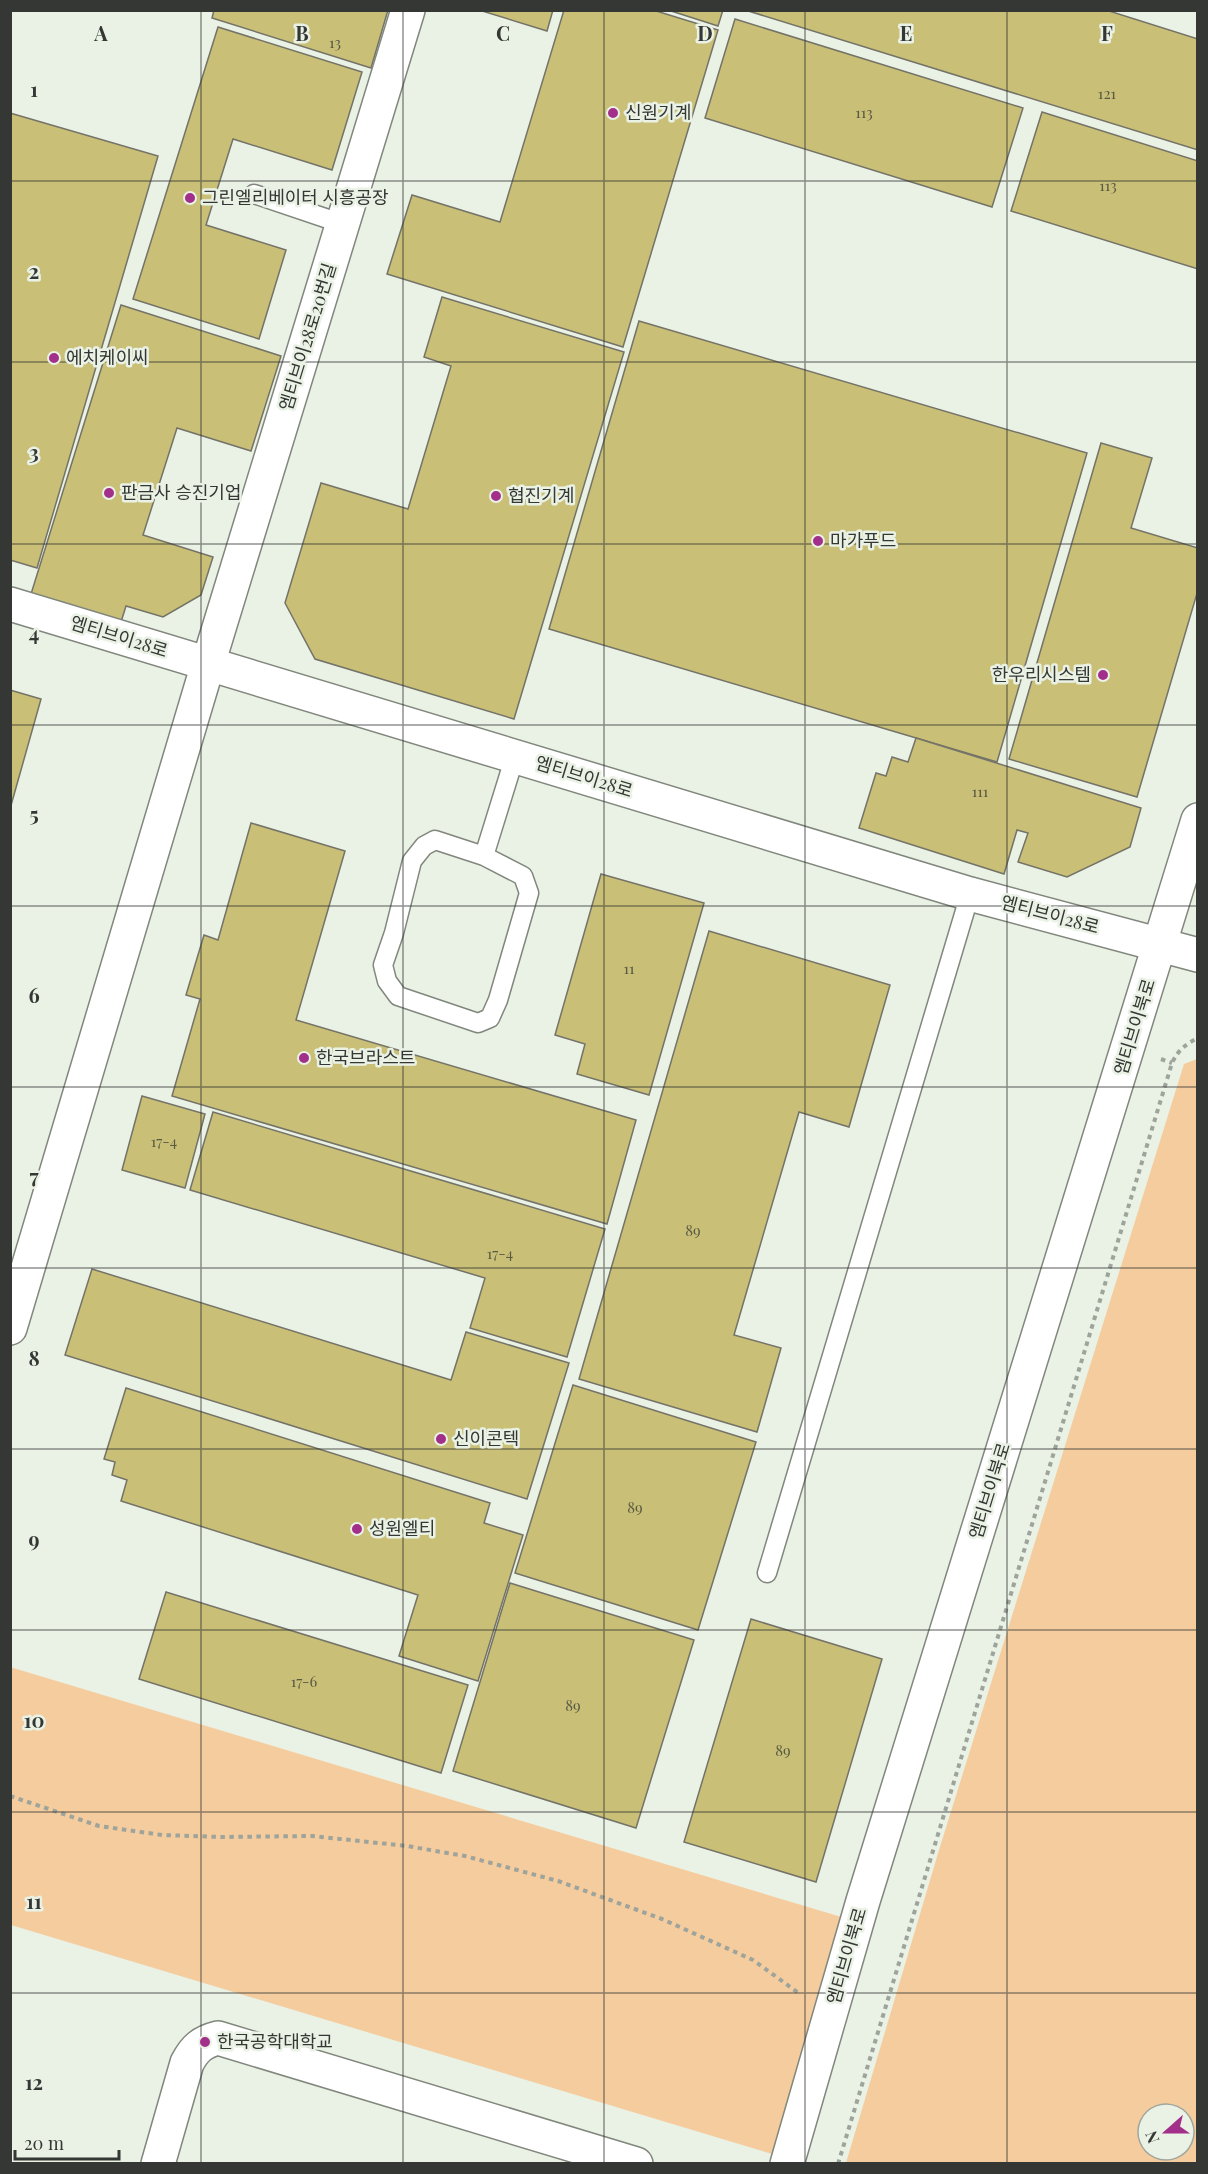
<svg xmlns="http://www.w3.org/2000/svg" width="1208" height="2174" font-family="'Playfair Display','Noto Sans KR',serif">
  <rect width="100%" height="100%" fill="#eaf1e5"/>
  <g fill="#f5cc9d" fill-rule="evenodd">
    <path d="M1197,1059V2163H846L939,1850L1184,1064ZM1148,2114H1184V2150H1148Z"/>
    <path d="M10,1667L858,1922L789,2159L11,1925Z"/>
  </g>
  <g fill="#c9bf76" stroke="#747368" stroke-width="1.5">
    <path d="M214,10H388L371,68L212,18Z"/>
    <path d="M479,10H553L547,31Z"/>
    <path d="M564,10H653L718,30L623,347L387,274L412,195L500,222Z"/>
    <path d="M668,10H723L718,26Z"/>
    <path d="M745,10H1106L1198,39V150Z"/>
    <path d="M735,19L1023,108L992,207L705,118Z"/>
    <path d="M218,27L362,72L332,170L233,139L206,225L286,250L259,339L133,299Z"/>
    <path d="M1042,112L1198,161V269L1011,211Z"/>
    <path d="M10,113L158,156L37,568L10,560Z"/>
    <path d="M442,297L624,352L514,719L315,659L285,603L321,483L408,509L451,366L424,357Z"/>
    <path d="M121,305L281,356L251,451L177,428L143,535L213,557L201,595L163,617L126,606L121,622L31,594Z"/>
    <path d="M639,321L1087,453L997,762L549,629Z"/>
    <path d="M1101,443L1152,458L1131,528L1198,548V590L1137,797L1009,759Z"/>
    <path d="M10,690L41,699L10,809Z"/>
    <path d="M916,738L1141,808L1130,847L1067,877L1018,862L1028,833L1017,830L1004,874L859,828L876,773L886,776L892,757L908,762Z"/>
    <path d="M251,823L345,851L296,1020L636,1120L607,1224L172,1096L200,999L186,995L204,935L218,940Z"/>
    <path d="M601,874L704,903L649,1095L577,1074L585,1044L555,1035Z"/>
    <path d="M709,931L890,985L849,1127L799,1112L734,1335L781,1348L757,1432L579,1379Z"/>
    <path d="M142,1096L205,1114L185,1188L122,1170Z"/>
    <path d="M213,1112L605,1229L567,1357L470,1328L485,1278L190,1190Z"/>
    <path d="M92,1269L451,1380L466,1332L569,1363L527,1499L65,1355Z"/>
    <path d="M573,1385L756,1442L698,1630L515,1573Z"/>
    <path d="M126,1388L490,1503L484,1523L523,1535L478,1681L399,1656L418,1595L121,1501L127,1480L112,1475L115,1462L104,1459Z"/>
    <path d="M510,1583L694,1640L636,1828L453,1771Z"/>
    <path d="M166,1592L468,1685L441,1773L139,1679Z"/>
    <path d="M751,1619L882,1659L816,1882L684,1842Z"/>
  </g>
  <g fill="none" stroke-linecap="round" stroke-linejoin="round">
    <defs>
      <g id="lane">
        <path d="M254,194L343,224"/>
        <path d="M484,856L523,876L529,893L498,1000L490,1018L478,1023L398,996L387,981L383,965L394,933L412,861L424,846L435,840L484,856L515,756"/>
        <path d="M767,1573L970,894"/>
      </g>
      <g id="street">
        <path d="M10,1328L208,664L408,10"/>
        <path d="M158,2164L187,2063C195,2048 202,2042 218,2038L636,2164"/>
      </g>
      <g id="secondary">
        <path d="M10,604L970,894L1198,955"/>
        <path d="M787,2164L863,1901L1198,820"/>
      </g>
    </defs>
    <use href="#lane" stroke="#81877d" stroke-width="21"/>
    <use href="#street" stroke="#81877d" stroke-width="36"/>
    <use href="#secondary" stroke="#81877d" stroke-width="36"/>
    <g stroke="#9ea49b" stroke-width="4" stroke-dasharray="4.5 4.5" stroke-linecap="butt">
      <path d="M1161,1059L1172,1063"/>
      <path d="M10,1796L99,1826L162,1835L222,1837L312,1836L407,1846L465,1856L558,1881L662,1919L753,1960L800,1994"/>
      <path d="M838,2164L1172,1063C1178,1050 1186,1044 1198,1038"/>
    </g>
    <use href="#lane" stroke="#fff" stroke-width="18"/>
    <use href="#street" stroke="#fff" stroke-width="33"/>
    <use href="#secondary" stroke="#fff" stroke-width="33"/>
  </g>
  <path fill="none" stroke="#343733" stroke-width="1.5" stroke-opacity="0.55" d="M201,10V2164M403,10V2164M604,10V2164M805,10V2164M1007,10V2164M10,181H1198M10,362H1198M10,544H1198M10,725H1198M10,906H1198M10,1087H1198M10,1268H1198M10,1449H1198M10,1630H1198M10,1812H1198M10,1993H1198"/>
  <g fill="#a22f8a" stroke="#eaf1e5" stroke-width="2">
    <circle cx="613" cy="113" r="6"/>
    <circle cx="190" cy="198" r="6"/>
    <circle cx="54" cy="358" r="6"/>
    <circle cx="109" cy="493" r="6"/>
    <circle cx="496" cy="496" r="6"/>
    <circle cx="818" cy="541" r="6"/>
    <circle cx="1103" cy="675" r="6"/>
    <circle cx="304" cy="1058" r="6"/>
    <circle cx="441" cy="1439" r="6"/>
    <circle cx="357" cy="1529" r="6"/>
    <circle cx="205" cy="2042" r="6"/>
  </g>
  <g text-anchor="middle" stroke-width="5" stroke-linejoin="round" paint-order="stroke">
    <g font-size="15" fill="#595944">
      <text x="335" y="48">13</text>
      <text x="1107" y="99">121</text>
      <text x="864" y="118">113</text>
      <text x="1108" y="191">113</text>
      <text x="980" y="797">111</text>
      <text x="629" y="974">11</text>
      <text x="164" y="1147">17-4</text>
      <text x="693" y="1236">89</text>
      <text x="500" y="1259">17-4</text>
      <text x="635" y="1513">89</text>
      <text x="304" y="1687">17-6</text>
      <text x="573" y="1711">89</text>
      <text x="783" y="1756">89</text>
    </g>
    <g font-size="18" fill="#343733" stroke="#eaf1e5" text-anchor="start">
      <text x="625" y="119">신원기계</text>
      <text x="202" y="204">그린엘리베이터 시흥공장</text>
      <text x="66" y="364">에치케이씨</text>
      <text x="121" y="499">판금사 승진기업</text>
      <text x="508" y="502">협진기계</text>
      <text x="830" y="547">마가푸드</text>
      <text x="1091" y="681" text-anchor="end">한우리시스템</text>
      <text x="316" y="1064">한국브라스트</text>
      <text x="453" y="1445">신이콘텍</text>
      <text x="369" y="1535">성원엘티</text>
      <text x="217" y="2048">한국공학대학교</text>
    </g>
    <g font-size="18" fill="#343733" stroke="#eaf1e5">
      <text transform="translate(308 337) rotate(-73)" y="6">엠티브이28로20번길</text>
      <text transform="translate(119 637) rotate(17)" y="6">엠티브이28로</text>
      <text transform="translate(584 777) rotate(17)" y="6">엠티브이28로</text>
      <text transform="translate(1050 915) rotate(15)" y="6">엠티브이28로</text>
      <text transform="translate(1135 1027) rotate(-73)" y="6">엠티브이북로</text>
      <text transform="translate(990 1491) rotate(-73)" y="6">엠티브이북로</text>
      <text transform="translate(847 1956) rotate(-74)" y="6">엠티브이북로</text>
    </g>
  </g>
  <g font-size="20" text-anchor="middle" font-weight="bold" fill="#343733" stroke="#eaf1e5" stroke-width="5" stroke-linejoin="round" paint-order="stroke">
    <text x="101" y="41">A</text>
    <text x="302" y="41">B</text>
    <text x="503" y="41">C</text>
    <text x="705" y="41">D</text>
    <text x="906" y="41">E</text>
    <text x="1107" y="41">F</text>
    <text x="34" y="97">1</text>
    <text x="34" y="279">2</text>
    <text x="34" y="460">3</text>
    <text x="34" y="641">4</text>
    <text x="34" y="822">5</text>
    <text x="34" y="1003">6</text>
    <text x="34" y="1184">7</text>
    <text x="34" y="1366">8</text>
    <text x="34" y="1547">9</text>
    <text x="34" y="1728">10</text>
    <text x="34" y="1909">11</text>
    <text x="34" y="2090">12</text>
  </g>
  <rect width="1208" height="2174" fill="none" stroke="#343733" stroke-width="24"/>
  <g transform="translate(1166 2132) rotate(249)"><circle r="28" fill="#eaf1e5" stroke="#a1a79e" stroke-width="1.5"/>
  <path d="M0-4.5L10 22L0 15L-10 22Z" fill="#a22f8a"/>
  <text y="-9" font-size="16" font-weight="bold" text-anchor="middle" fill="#343733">N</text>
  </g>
  <path d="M15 2150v9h104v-9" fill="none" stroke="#343733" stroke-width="3"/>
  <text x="24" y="2150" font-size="18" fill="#343733" stroke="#eaf1e5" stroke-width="4.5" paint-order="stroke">20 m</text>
</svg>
